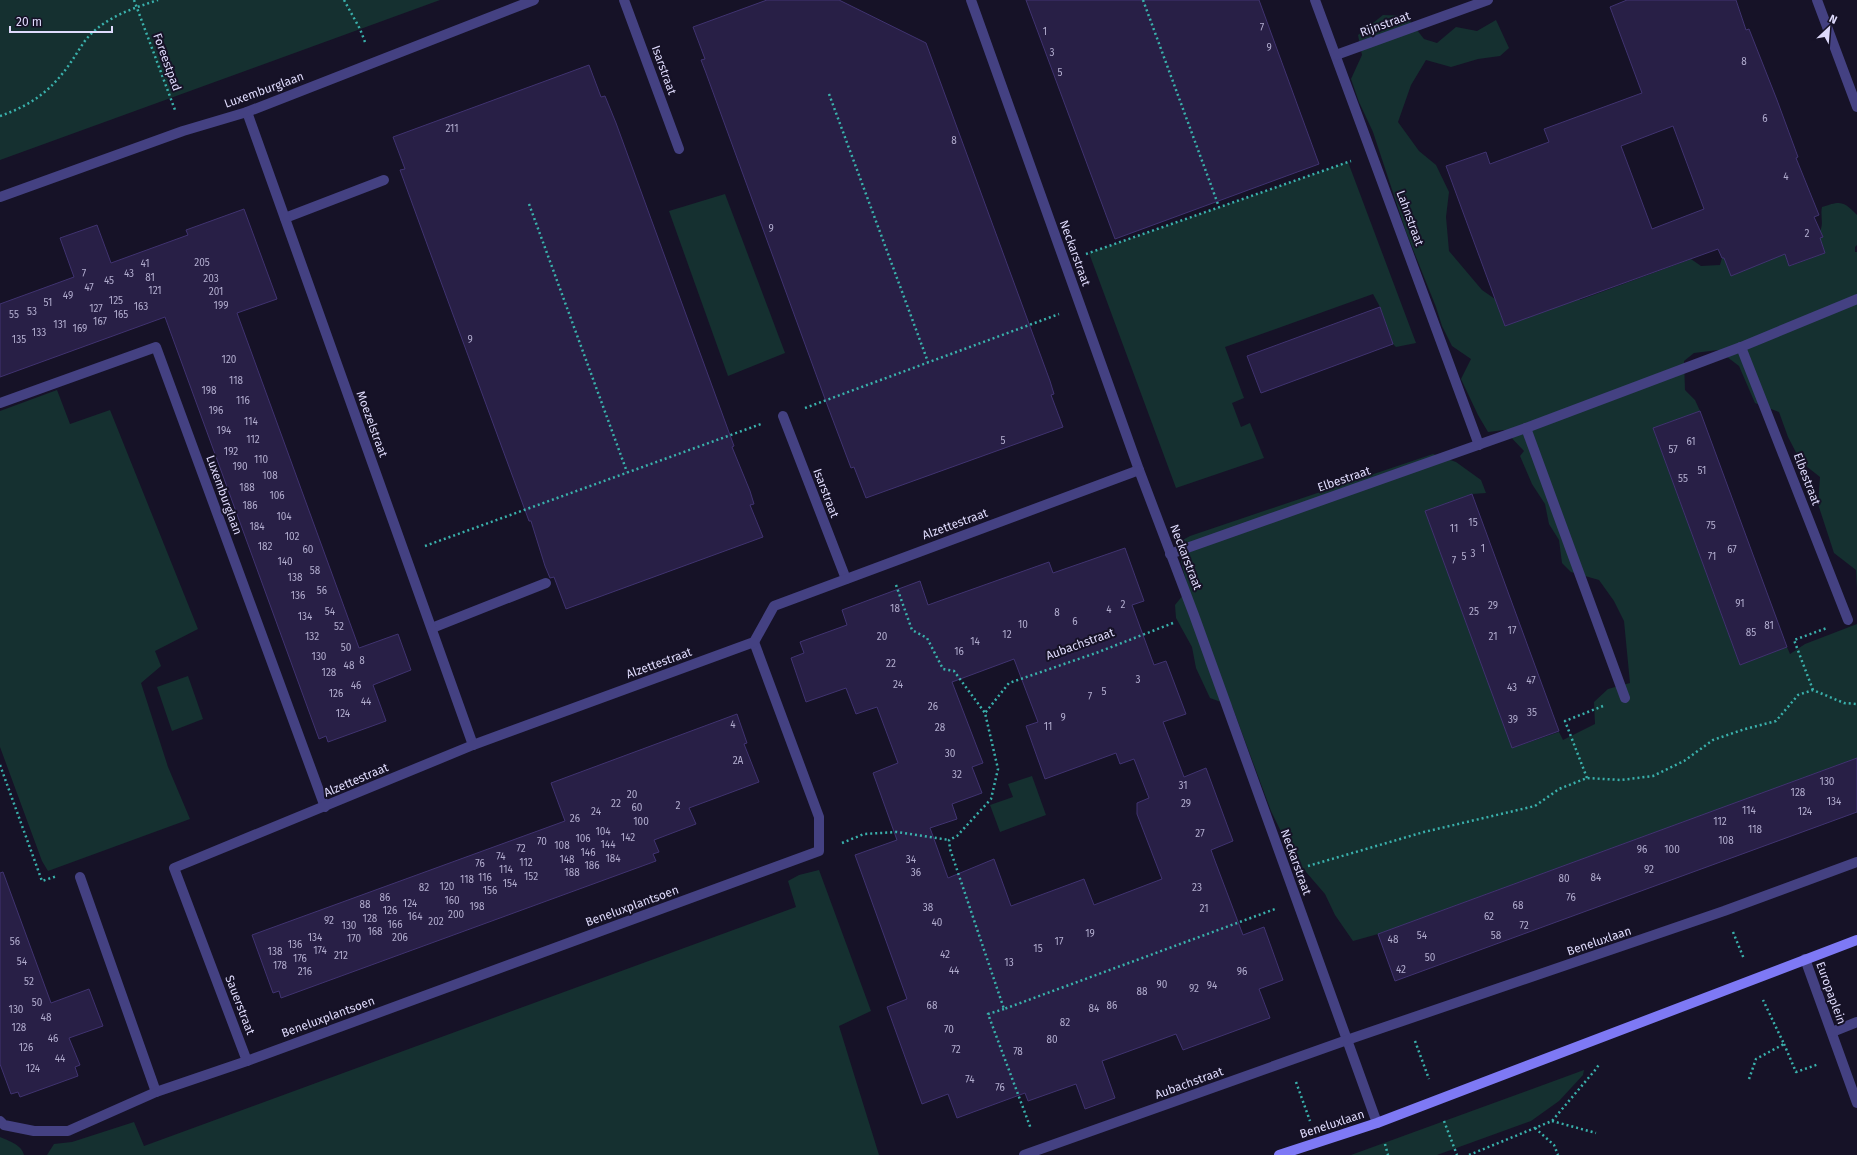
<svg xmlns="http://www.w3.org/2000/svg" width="1857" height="1155" font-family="'Fira Sans',sans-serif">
  <rect width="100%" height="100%" fill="#161227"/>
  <g fill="#153030">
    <path d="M0,0H440L0,160Z"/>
    <path d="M1383,15L1406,16L1424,39L1437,43L1456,27L1477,31L1496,20L1509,48L1500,56L1478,59L1451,67L1426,60L1411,85L1398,122L1419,151L1436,165L1449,192L1446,217L1449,251L1482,290L1495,299L1505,326L1545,311L1574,287L1580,300L1691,259L1701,266L1720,265L1722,258L1779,238L1790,266L1825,253L1820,238L1822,237L1820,231C1824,224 1820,215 1822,207C1840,201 1843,200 1857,215V245L1855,247V252H1857V589L1856,570L1834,553L1818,504L1820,477L1801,462L1788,437L1779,412L1755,403L1739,366L1718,350L1694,353L1684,361L1685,390L1695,400L1700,411L1653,428L1740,665L1787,647L1790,654L1805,644L1857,624V758L1378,934L1353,941L1335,915L1325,894L1300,865L1286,842L1271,811L1232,706L1210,698L1196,668L1192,647L1176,618L1175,605L1188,589L1181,561V541L1190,536L1433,454L1456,462L1481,480L1486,493L1472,494L1425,511L1512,748L1559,732L1563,740L1595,724L1594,702L1608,689L1630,683L1624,621L1614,601L1599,580L1571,572L1562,563L1559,540L1549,524L1545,504L1532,484L1520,456L1524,451L1504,430L1488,432L1478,415L1461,379L1471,359L1452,346L1442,326L1436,307L1406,232L1373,132L1359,102L1351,79L1362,55L1358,35Z"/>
    <path d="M1348,162L1416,343L1396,347L1393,344L1380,307L1373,294L1225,347L1244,398L1232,403L1241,427L1250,423L1264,458L1176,488L1089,253Z"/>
    <path d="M725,194L785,353L728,376L669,211Z"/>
    <path d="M57,390L70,424L110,410L198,629L155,651L161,666L141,683L168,767L190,819L48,871L42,861L0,747V411Z"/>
    <path d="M188,676L203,719L172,731L157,687Z"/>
    <path d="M1032,776L1046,815L1000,832L990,805L1013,797L1008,784Z"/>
    <path d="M819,870L871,1011L839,1026L879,1155H47L54,1144L72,1142L134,1122L144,1146L796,907L788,881L799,875Z"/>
    <path d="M1584,1070L1583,1075L1559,1101L1531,1121L1437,1155H1351Z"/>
    <path d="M0,1137C9,1141 22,1145 24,1155H0Z"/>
  </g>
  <g fill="#281f46" stroke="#403370" fill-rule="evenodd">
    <path d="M767,0H839L926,43L1050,381L1054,394L1051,395L1063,427L866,498L854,467L851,468L825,399L706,73L701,60L705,59L693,27Z"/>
    <path d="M1026,0H1259L1319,164L1115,239Z"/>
    <path d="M1627,0H1736L1746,30L1749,29L1777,100L1798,157L1796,158L1819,215L1814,217L1823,237L1820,238L1825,253L1789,266L1785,254L1731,276L1724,258H1722L1718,249L1505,326L1446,166L1486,152L1490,164L1549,142L1544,129L1642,93L1610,7ZM1673,126L1704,209L1652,229L1621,146Z"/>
    <path d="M589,65L601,97L605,96L616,123L734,446L732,447L750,491L754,504L750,505L763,537L566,609L554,577L550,578L545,566L531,521H529L427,244L400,170L405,169L393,137Z"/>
    <path d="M244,209L277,299L237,313L359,648L398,634L411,670L373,685L386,721L328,742L326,736L319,739L165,317L0,377V304L74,277L60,238L97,225L111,263L188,235L186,230Z"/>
    <path d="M1380,307L1393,344L1261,393L1247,356Z"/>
    <path d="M1700,411L1787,647L1740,665L1653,428Z"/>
    <path d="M1472,494L1559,731L1512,748L1425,511Z"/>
    <path d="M1125,548L1144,601L1132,605L1154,665L1166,661L1186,714L1163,722L1184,777L1206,768L1233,841L1211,850L1215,861L1243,935L1264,927L1283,980L1259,989L1270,1018L1183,1050L1176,1034L1102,1061L1115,1098L1085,1109L1076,1084L1028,1101L1025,1093L957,1118L948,1094L922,1104L887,1007L907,999L855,855L897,840L873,773L898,763L877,707L856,714L846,688L806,702L791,658L804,653L800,642L847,625L842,610L920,581L928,605L1049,562L1053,573ZM1014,659L1038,722L1026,726L1045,779L1116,753L1120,764L1134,759L1149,798L1137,803V814L1162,879L1094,905L1084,879L1011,906L994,859L948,878L930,828L957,819L952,804L982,793L972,767L983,763L952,682Z"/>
    <path d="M737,714L747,743L744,744L759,782L689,808L696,824L654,840L659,852L653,854L656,861L281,998L279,991L273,993L252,935L565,821L551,783Z"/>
    <path d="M1857,758V812L1395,981L1378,934Z"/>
    <path d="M3,872L51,1003L89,989L103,1026L69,1038L80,1065L75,1067L78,1076L20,1097L18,1092L11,1094L0,1064V873Z"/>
  </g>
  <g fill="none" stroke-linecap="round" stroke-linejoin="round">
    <g stroke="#3ab1ac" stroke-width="2.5" stroke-dasharray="2 3" stroke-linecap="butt">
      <path d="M134,0L175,110"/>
      <path d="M344,0L360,29L365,42"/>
      <path d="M1143,0L1219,207"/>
      <path d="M829,94L928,362"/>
      <path d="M0,116C32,105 52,90 71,62C78,52 84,40 93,32C112,15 134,8 158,0"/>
      <path d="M529,204L627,472"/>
      <path d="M1086,254L1351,161"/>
      <path d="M805,408L1059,314"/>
      <path d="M425,546L761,424"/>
      <path d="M896,585L912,630L927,638L943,669L954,671L985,713"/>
      <path d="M1173,623L1096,653L1009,683L985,713L998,769L991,799L957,836L949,840L950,849L1004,1009L1275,909"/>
      <path d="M1813,690L1794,640L1827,628"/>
      <path d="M0,765L42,881L57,876"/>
      <path d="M1587,778L1565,721L1603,706"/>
      <path d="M842,843L864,834L897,832L949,840"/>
      <path d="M1308,866L1424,832L1535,806L1559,789L1587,778L1621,780L1653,776L1684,761L1713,740L1745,729L1776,721L1798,695L1813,690L1844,703L1857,704"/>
      <path d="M1733,932L1744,959"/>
      <path d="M1004,1009L988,1014L1031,1129"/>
      <path d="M1415,1041L1429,1079"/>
      <path d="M1784,1044L1796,1072L1819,1064"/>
      <path d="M1749,1079L1756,1059L1784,1044L1763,1000"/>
      <path d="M1296,1082L1310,1121"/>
      <path d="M1444,1121L1457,1155"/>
      <path d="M1552,1121L1596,1133"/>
      <path d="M1535,1128L1554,1145L1558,1155"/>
      <path d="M1385,1144L1388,1155"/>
      <path d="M1469,1155L1552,1121L1596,1069L1600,1063"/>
    </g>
    <g stroke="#444182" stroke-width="10">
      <path d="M624,0L679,149"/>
      <path d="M285,218L384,180"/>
      <path d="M783,416L846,579"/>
      <path d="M432,628L546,583"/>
    </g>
    <g stroke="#444182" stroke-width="10">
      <path d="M971,0L1139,470L1194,615L1377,1123"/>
      <path d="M1315,0L1479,445"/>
      <path d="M1817,0L1857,107"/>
      <path d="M1336,55L1488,0"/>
      <path d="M247,112L473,745"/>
      <path d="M0,197L183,131L247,112L534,0"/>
      <path d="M1741,347L1848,620"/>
      <path d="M0,403L156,347L325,807"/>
      <path d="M1526,428L1625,698"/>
      <path d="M1170,554L1526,428L1741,347L1857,299"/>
      <path d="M80,877L156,1092"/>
      <path d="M1805,959L1857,1103"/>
      <path d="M1832,1032L1857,1022"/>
      <path d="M247,1061L819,851V817L754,642"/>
      <path d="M0,1121L4,1125L34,1131H68L156,1092L247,1061L174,868L473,745L754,642L774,606L1139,470"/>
      <path d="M1024,1155L1347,1040L1724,911L1857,862"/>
    </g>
    <path stroke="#7e79f5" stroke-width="10" d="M1279,1155L1377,1123L1857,940"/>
  </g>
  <g text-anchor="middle" stroke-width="4" stroke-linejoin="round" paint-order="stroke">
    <g font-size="10" fill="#b1acce">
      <text x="1262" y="31">7</text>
      <text x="1045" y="35">1</text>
      <text x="1269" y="51">9</text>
      <text x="1052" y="56">3</text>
      <text x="1744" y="65">8</text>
      <text x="1060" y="76">5</text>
      <text x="1765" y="122">6</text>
      <text x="452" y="132">211</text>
      <text x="954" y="144">8</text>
      <text x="1786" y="180">4</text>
      <text x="771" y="232">9</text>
      <text x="1807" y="237">2</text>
      <text x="202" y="266">205</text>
      <text x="145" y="267">41</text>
      <text x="84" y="277">7</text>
      <text x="129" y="277">43</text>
      <text x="150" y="281">81</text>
      <text x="211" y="282">203</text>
      <text x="109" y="284">45</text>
      <text x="89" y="291">47</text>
      <text x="155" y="294">121</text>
      <text x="216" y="295">201</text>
      <text x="68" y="299">49</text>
      <text x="116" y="304">125</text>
      <text x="48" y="306">51</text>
      <text x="221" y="309">199</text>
      <text x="141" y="310">163</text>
      <text x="96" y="312">127</text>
      <text x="32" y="315">53</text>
      <text x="14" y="318">55</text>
      <text x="121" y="318">165</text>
      <text x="100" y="325">167</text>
      <text x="60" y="328">131</text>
      <text x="80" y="332">169</text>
      <text x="39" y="336">133</text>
      <text x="19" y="343">135</text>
      <text x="470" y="343">9</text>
      <text x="229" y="363">120</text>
      <text x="236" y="384">118</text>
      <text x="209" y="394">198</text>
      <text x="243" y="404">116</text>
      <text x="216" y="414">196</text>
      <text x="251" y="425">114</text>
      <text x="224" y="434">194</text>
      <text x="253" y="443">112</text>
      <text x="1003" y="444">5</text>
      <text x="1691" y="445">61</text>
      <text x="1673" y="453">57</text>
      <text x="231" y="455">192</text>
      <text x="261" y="463">110</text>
      <text x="240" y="470">190</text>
      <text x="1702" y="474">51</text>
      <text x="270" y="479">108</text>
      <text x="1683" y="482">55</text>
      <text x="247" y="491">188</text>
      <text x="277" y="499">106</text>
      <text x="250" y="509">186</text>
      <text x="284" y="520">104</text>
      <text x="1473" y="526">15</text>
      <text x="1711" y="529">75</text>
      <text x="257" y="530">184</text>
      <text x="1454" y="532">11</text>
      <text x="292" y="540">102</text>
      <text x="265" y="550">182</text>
      <text x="1483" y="552">1</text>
      <text x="308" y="553">60</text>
      <text x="1732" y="553">67</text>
      <text x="1473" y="557">3</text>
      <text x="1464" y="560">5</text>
      <text x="1712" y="560">71</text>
      <text x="1454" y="564">7</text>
      <text x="285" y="565">140</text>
      <text x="315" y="574">58</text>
      <text x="295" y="581">138</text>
      <text x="322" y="594">56</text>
      <text x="298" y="599">136</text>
      <text x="1740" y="607">91</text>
      <text x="1123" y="608">2</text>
      <text x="1493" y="609">29</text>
      <text x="895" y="612">18</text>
      <text x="1109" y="613">4</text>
      <text x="330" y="615">54</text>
      <text x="1474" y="615">25</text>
      <text x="1057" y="616">8</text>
      <text x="305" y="620">134</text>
      <text x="1075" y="625">6</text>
      <text x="1023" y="628">10</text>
      <text x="1769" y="629">81</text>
      <text x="339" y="630">52</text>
      <text x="1512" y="634">17</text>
      <text x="1751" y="636">85</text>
      <text x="1007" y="638">12</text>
      <text x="312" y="640">132</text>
      <text x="882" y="640">20</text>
      <text x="1493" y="640">21</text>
      <text x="975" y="645">14</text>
      <text x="346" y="651">50</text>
      <text x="959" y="655">16</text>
      <text x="319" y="660">130</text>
      <text x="362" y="664">8</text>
      <text x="891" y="667">22</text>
      <text x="349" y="669">48</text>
      <text x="329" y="676">128</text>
      <text x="1138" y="683">3</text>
      <text x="1531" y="684">47</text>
      <text x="898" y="688">24</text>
      <text x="356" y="689">46</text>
      <text x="1512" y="691">43</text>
      <text x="1104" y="695">5</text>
      <text x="336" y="697">126</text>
      <text x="1090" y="700">7</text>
      <text x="366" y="705">44</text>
      <text x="933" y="710">26</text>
      <text x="1532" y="716">35</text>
      <text x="343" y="717">124</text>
      <text x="1063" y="721">9</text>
      <text x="1513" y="723">39</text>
      <text x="733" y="728">4</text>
      <text x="1048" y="730">11</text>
      <text x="940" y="731">28</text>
      <text x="950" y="757">30</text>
      <text x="738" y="764">2A</text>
      <text x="957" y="778">32</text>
      <text x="1827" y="785">130</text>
      <text x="1183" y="789">31</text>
      <text x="1798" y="796">128</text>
      <text x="632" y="798">20</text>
      <text x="1834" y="805">134</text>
      <text x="616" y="807">22</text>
      <text x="1186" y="807">29</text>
      <text x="678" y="809">2</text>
      <text x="637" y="811">60</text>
      <text x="1749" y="814">114</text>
      <text x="596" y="815">24</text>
      <text x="1805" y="815">124</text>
      <text x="575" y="822">26</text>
      <text x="641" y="825">100</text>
      <text x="1720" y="825">112</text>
      <text x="1755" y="833">118</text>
      <text x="603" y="835">104</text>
      <text x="1200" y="837">27</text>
      <text x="628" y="841">142</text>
      <text x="583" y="842">106</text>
      <text x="1726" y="844">108</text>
      <text x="542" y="845">70</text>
      <text x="608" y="848">144</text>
      <text x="562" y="849">108</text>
      <text x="521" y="852">72</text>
      <text x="1642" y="853">96</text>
      <text x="1672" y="853">100</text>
      <text x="588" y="856">146</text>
      <text x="501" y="860">74</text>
      <text x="613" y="862">184</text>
      <text x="567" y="863">148</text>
      <text x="911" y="863">34</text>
      <text x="526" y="866">112</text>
      <text x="480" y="867">76</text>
      <text x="592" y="869">186</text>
      <text x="506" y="873">114</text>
      <text x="1649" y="873">92</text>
      <text x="572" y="876">188</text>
      <text x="916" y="876">36</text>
      <text x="531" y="880">152</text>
      <text x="485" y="881">116</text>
      <text x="1596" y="881">84</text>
      <text x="1564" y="882">80</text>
      <text x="467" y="883">118</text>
      <text x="510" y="887">154</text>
      <text x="447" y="890">120</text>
      <text x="424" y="891">82</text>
      <text x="1197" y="891">23</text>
      <text x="490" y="894">156</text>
      <text x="385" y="901">86</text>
      <text x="1571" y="901">76</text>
      <text x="452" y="904">160</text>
      <text x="410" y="907">124</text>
      <text x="365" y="908">88</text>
      <text x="1518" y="909">68</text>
      <text x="477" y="910">198</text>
      <text x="928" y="911">38</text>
      <text x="1204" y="912">21</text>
      <text x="390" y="914">126</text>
      <text x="456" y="918">200</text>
      <text x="415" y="920">164</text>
      <text x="1489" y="920">62</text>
      <text x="370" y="922">128</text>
      <text x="329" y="924">92</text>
      <text x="436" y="925">202</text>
      <text x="937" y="926">40</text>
      <text x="395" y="928">166</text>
      <text x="349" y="929">130</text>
      <text x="1524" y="929">72</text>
      <text x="375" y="935">168</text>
      <text x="1090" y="937">19</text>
      <text x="1422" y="939">54</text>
      <text x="1496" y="939">58</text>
      <text x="315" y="941">134</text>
      <text x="400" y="941">206</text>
      <text x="354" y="942">170</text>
      <text x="1393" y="943">48</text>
      <text x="15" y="945">56</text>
      <text x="1059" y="945">17</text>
      <text x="295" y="948">136</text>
      <text x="1038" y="952">15</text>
      <text x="320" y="954">174</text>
      <text x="275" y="955">138</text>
      <text x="945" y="958">42</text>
      <text x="341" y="959">212</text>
      <text x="1430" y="961">50</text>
      <text x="300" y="962">176</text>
      <text x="22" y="965">54</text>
      <text x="1009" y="966">13</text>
      <text x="280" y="969">178</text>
      <text x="1401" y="973">42</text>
      <text x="954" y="974">44</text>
      <text x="305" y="975">216</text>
      <text x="1242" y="975">96</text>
      <text x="29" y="985">52</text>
      <text x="1162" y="988">90</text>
      <text x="1212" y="989">94</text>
      <text x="1194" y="992">92</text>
      <text x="1142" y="995">88</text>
      <text x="37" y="1006">50</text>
      <text x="932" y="1009">68</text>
      <text x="1112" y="1009">86</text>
      <text x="1094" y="1012">84</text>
      <text x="16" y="1013">130</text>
      <text x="46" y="1021">48</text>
      <text x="1065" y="1026">82</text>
      <text x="19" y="1031">128</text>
      <text x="949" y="1033">70</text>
      <text x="53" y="1042">46</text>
      <text x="1052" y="1043">80</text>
      <text x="26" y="1051">126</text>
      <text x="956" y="1053">72</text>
      <text x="1018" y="1055">78</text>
      <text x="60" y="1062">44</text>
      <text x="33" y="1072">124</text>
      <text x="970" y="1083">74</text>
      <text x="1000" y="1091">76</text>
    </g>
    <g font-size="12" fill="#dfdbfc" stroke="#161227">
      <text transform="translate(1385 24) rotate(-20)" y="4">Rijnstraat</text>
      <text transform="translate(167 62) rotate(70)" y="4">Foreestpad</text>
      <text transform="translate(664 70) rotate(70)" y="4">Isarstraat</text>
      <text transform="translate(264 90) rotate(-20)" y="4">Luxemburglaan</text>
      <text transform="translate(1410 218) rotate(70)" y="4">Lahnstraat</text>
      <text transform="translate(1075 253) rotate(70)" y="4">Neckarstraat</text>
      <text transform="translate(372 424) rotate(70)" y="4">Moezelstraat</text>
      <text transform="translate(1344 479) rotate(-19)" y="4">Elbestraat</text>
      <text transform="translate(1807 479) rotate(69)" y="4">Elbestraat</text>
      <text transform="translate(826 493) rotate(69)" y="4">Isarstraat</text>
      <text transform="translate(224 495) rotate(70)" y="4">Luxemburglaan</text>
      <text transform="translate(955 524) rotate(-20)" y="4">Alzettestraat</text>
      <text transform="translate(1186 557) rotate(69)" y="4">Neckarstraat</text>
      <text transform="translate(1080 644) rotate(-20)" y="4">Aubachstraat</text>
      <text transform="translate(659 663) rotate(-20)" y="4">Alzettestraat</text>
      <text transform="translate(356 780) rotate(-23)" y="4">Alzettestraat</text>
      <text transform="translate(1296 862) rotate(70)" y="4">Neckarstraat</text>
      <text transform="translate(632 906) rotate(-20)" y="4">Beneluxplantsoen</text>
      <text transform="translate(1599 941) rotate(-19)" y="4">Beneluxlaan</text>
      <text transform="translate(1831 993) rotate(70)" y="4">Europaplein</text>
      <text transform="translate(240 1005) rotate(69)" y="4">Sauerstraat</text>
      <text transform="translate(328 1017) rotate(-20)" y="4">Beneluxplantsoen</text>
      <text transform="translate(1189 1083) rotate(-20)" y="4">Aubachstraat</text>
      <text transform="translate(1332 1124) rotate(-18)" y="4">Beneluxlaan</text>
    </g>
  </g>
  <g transform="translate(1829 28) rotate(26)" stroke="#161227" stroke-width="3" paint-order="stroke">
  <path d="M0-3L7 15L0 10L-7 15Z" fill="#dfdbfc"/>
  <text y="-6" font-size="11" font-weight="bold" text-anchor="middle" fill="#dfdbfc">N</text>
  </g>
  <path d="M10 26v6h102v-6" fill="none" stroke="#dfdbfc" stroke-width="2"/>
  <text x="16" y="26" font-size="12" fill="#dfdbfc" stroke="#161227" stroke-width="3" paint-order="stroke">20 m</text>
</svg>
